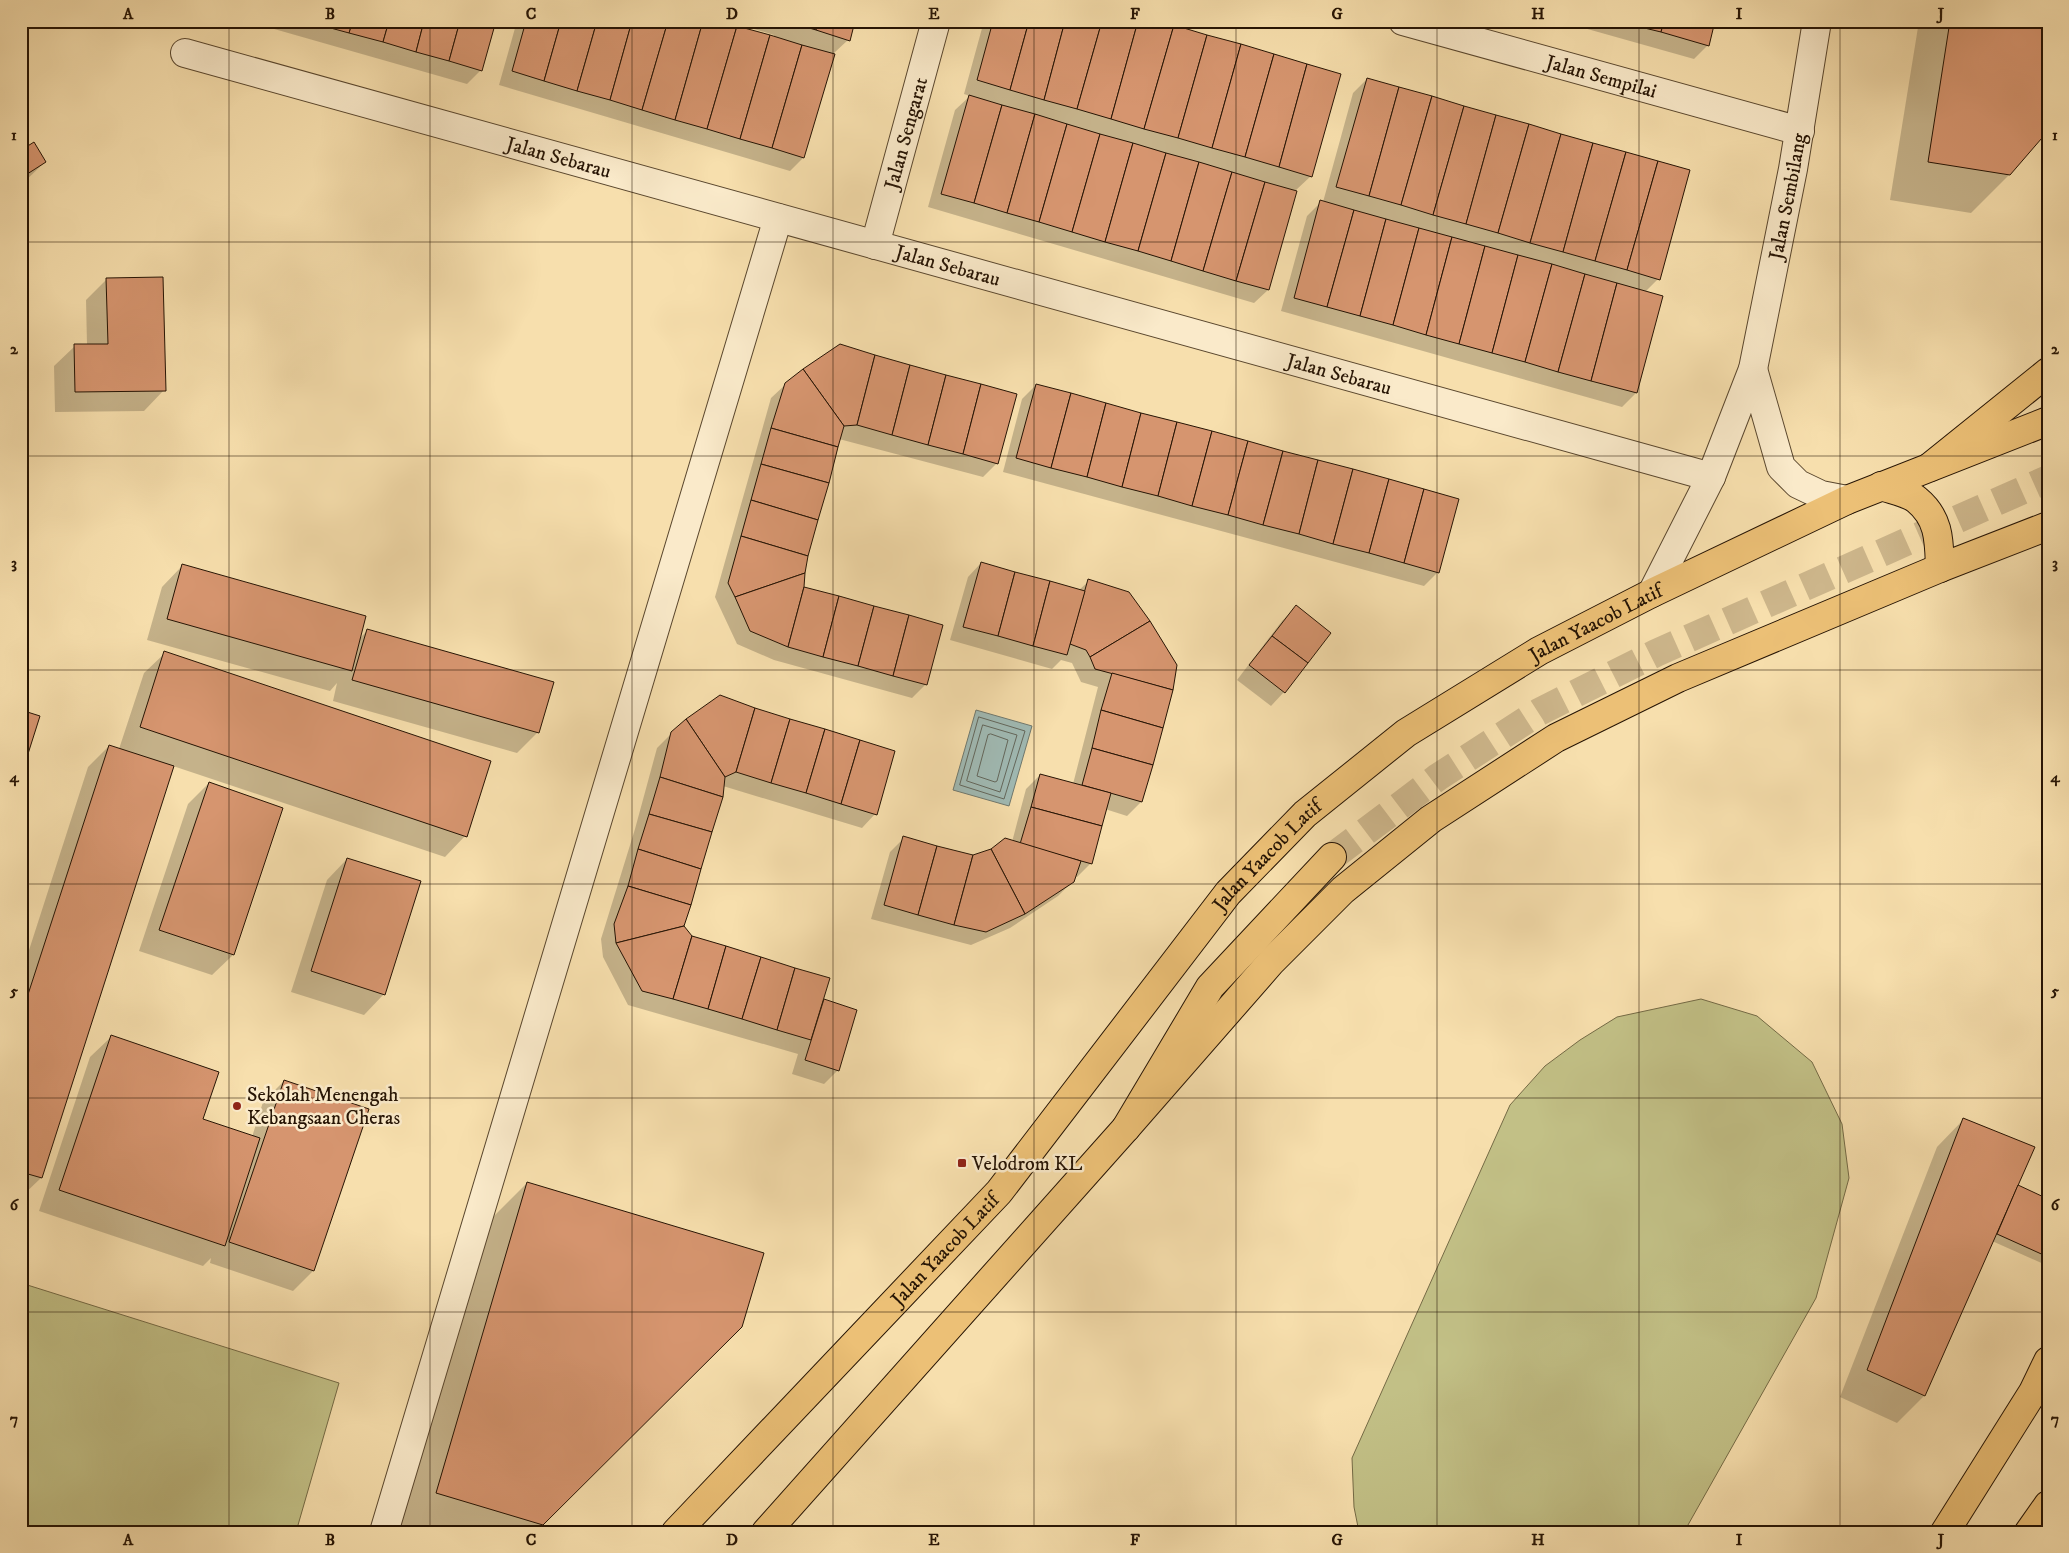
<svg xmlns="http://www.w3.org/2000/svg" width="2069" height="1553" font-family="'IM FELL DW Pica',serif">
  <rect width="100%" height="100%" fill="#f7dfad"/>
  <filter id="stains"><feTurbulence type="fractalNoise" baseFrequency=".004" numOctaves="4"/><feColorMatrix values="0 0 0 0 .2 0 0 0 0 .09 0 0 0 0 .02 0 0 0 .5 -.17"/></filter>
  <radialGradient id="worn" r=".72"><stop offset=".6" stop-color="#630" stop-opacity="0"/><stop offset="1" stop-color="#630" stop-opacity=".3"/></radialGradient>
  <g fill="#c2c086" stroke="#746a45">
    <path d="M1701,999L1757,1016L1812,1062L1842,1124L1849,1178L1816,1298L1684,1532H1359L1354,1507L1352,1458L1510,1105L1545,1066L1580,1040L1617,1017Z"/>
    <path d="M21,1283L339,1383L296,1532H21Z"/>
  </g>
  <path fill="#a0bab4" stroke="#6f786e" d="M976,710L1032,726L1009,806L953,790Z"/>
  <g fill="#0003">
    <path d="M246,21H495L481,70L467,84Z"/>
    <path d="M517,21H718L774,38V35L728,21H854L848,40L834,53L803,158L790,171L499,85Z"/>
    <path d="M984,21H1155L1311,176L1296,190L1268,290L1254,303L928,207L955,110L970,96L964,94Z"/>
    <path d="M1559,21H1714L1708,45L1694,59Z"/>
    <path d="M1919,21H2048L2010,174L1971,213L1890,200Z"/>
    <path d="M1367,79L1658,279L1645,292L1636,393L1622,407L1281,311L1307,216L1321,202H1323L1353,93Z"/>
    <path d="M21,149L45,162L21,185Z"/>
    <path d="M107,279L164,390L144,411L55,412L54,366L75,346L87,345L86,300Z"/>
    <path d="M874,357L997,463L983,477L839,439L807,555L803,588L926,684L912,698L774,660L737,644L715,597L771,398L786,384Z"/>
    <path d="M1036,385L1438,572L1424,586L1003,472L1022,399Z"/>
    <path d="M981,563L1079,590L1089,581L1128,593L1141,802L1127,816L1105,809L1091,863L1077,877L1074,876L1073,881L1058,896L1010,928L971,945L871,919L890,852L904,838L973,856L1012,842L1026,789L1040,775L1073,784L1098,687L1081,682L1072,663L1061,660L1052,669L950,640L968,577Z"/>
    <path d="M182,566L359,639L367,631L538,732L517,753L333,701L337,683L330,691L147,640L162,587Z"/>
    <path d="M1296,607L1284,692L1271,706L1237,680L1282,621Z"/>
    <path d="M165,653L465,836L445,857L173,766L41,1178L21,1197V975L88,767L109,746L119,749L144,673Z"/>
    <path d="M672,733L875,814L862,828L723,786L683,926L691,937L822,1000L856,1011L838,1070L824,1084L792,1074L798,1054L628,1005L603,957L601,939L635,829L657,748Z"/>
    <path d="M209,783L281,808L233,955L212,975L139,951L188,804Z"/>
    <path d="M347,859L384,994L364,1015L291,992L327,880Z"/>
    <path d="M111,1037L202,1120L252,1137L263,1102L284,1081L313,1271L293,1291L210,1263L211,1258L203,1266L39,1211L90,1057Z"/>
    <path d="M1964,1119L2016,1186L2048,1200V1266L1992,1241L1924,1396L1897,1423L1840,1397L1937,1147Z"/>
    <path d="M527,1183L741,1326L535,1532H398L488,1222Z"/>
  </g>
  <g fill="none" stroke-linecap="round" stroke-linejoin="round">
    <g stroke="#63675c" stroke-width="1">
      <path d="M979,717L1025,731L1004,799L960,785Z"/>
      <path d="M983,725L1017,735L1000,792L967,781Z"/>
      <path d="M991,734L1008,740L997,781L995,782L977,776L988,735Z"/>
    </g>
  </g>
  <g fill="#d6956f" stroke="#261404">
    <path d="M317,21H353L349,33L316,24Z"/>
    <path d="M353,21H389L383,42L349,33Z"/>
    <path d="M389,21H424L416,52L383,42Z"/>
    <path d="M424,21H460L449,61L416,52Z"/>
    <path d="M460,21H496L482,71L449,61Z"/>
    <path d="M526,21H561L544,81L512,71Z"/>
    <path d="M561,21H597L577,91L544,81Z"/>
    <path d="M597,21H632L610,100L577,91Z"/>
    <path d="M632,21H668L642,110L610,100Z"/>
    <path d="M668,21H703L675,120L642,110Z"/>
    <path d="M703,21H722L737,26L707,129L675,120Z"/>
    <path d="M786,21H819L816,30Z"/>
    <path d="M819,21H855L850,41L816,30Z"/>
    <path d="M993,21H1029L1010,90L977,80Z"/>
    <path d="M1029,21H1065L1044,100L1010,90Z"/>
    <path d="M1065,21H1102L1077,109L1044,100Z"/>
    <path d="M1102,21H1138L1111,119L1077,109Z"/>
    <path d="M1138,21H1160L1174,25L1144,129L1111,119Z"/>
    <path d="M1629,21H1664L1661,32L1628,24Z"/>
    <path d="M1664,21H1715L1709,46L1661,32Z"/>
    <path d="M1950,21H2048V131L2010,175L1928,162Z"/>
    <path d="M1174,25L1207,35L1178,138L1144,129Z"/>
    <path d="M737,26L770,35L740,139L707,129Z"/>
    <path d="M770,35L802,45L772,148L740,139Z"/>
    <path d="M1207,35L1241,44L1212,148L1178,138Z"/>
    <path d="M1241,44L1274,54L1245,157L1212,148Z"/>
    <path d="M802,45L835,54L804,158L772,148Z"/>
    <path d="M1274,54L1307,64L1279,167L1245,157Z"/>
    <path d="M1307,64L1341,74L1312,177L1279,167Z"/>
    <path d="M1367,78L1399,87L1369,196L1336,187Z"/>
    <path d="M1399,87L1432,96L1401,205L1369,196Z"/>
    <path d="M969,95L1002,105L974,203L941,194Z"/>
    <path d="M1432,96L1464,106L1433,215L1401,205Z"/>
    <path d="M1002,105L1035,114L1007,213L974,203Z"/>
    <path d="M1464,106L1496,115L1466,224L1433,215Z"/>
    <path d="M1035,114L1067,124L1039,222L1007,213Z"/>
    <path d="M1496,115L1529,124L1498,233L1466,224Z"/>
    <path d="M1067,124L1100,134L1072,232L1039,222Z"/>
    <path d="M1529,124L1561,134L1530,243L1498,233Z"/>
    <path d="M1100,134L1133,143L1105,242L1072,232Z"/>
    <path d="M1561,134L1593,143L1563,252L1530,243Z"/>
    <path d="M34,142L46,162L21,178V147L23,149Z"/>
    <path d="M1133,143L1166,153L1138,251L1105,242Z"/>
    <path d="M1593,143L1626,152L1595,261L1563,252Z"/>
    <path d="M1626,152L1658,161L1627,270L1595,261Z"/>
    <path d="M1166,153L1199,162L1171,261L1138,251Z"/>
    <path d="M1658,161L1690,170L1660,280L1627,270Z"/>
    <path d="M1199,162L1232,172L1203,271L1171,261Z"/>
    <path d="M1232,172L1265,182L1236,281L1203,271Z"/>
    <path d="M1265,182L1297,191L1269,290L1236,281Z"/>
    <path d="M1320,200L1354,210L1327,307L1294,298Z"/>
    <path d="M1354,210L1386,219L1360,316L1327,307Z"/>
    <path d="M1386,219L1419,228L1393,325L1360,316Z"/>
    <path d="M1419,228L1452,237L1426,335L1393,325Z"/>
    <path d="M1452,237L1485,246L1459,344L1426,335Z"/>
    <path d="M1485,246L1518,255L1492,353L1459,344Z"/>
    <path d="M1518,255L1552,264L1525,362L1492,353Z"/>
    <path d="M1552,264L1585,274L1558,372L1525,362Z"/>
    <path d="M1585,274L1617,283L1591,381L1558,372Z"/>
    <path d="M163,277L166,391L75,392L74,344H108L106,278Z"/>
    <path d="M1617,283L1663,296L1637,393L1591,381Z"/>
    <path d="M840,344L875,355L857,425L844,426L803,369Z"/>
    <path d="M875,355L910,365L892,435L857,425Z"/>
    <path d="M910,365L946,375L928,445L892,435Z"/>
    <path d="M803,369L844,426L838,447L771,428L785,383Z"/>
    <path d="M946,375L981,384L963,454L928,445Z"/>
    <path d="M981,384L1017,394L998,464L963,454Z"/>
    <path d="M1036,384L1071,393L1051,468L1016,458Z"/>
    <path d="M1071,393L1106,403L1087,477L1051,468Z"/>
    <path d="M1106,403L1141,413L1122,487L1087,477Z"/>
    <path d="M1141,413L1177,422L1158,496L1122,487Z"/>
    <path d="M1177,422L1212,431L1192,506L1158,496Z"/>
    <path d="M771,428L838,447L829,483L761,464Z"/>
    <path d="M1212,431L1248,441L1228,515L1192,506Z"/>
    <path d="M1248,441L1283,451L1263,525L1228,515Z"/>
    <path d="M1283,451L1318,460L1299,534L1263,525Z"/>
    <path d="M1318,460L1353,469L1333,544L1299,534Z"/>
    <path d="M761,464L829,483L818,520L751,500Z"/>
    <path d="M1353,469L1389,479L1369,553L1333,544Z"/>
    <path d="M1389,479L1424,489L1404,563L1369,553Z"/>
    <path d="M1424,489L1459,499L1439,573L1404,563Z"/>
    <path d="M751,500L818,520L808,556L741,536Z"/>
    <path d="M741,536L808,556L805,573L735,597L728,583Z"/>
    <path d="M981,562L1015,572L998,636L963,627Z"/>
    <path d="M182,564L366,616L352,671L167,619Z"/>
    <path d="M1015,572L1050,581L1033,646L998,636Z"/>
    <path d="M805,573L804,587L788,647L750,631L735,597Z"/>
    <path d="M1088,579L1129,592L1150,621L1090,657L1086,650L1070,644Z"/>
    <path d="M1050,581L1085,591L1067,655L1033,646Z"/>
    <path d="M804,587L839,596L823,657L788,647Z"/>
    <path d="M839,596L874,606L858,666L823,657Z"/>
    <path d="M1296,605L1331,633L1308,663L1272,636Z"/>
    <path d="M874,606L909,615L893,676L858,666Z"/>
    <path d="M909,615L943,625L927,685L893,676Z"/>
    <path d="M1150,621L1177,665L1173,690L1095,669L1090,657Z"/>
    <path d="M367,629L554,682L539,733L352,680Z"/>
    <path d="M1272,636L1308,663L1285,693L1249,665Z"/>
    <path d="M164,651L491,761L467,837L140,727Z"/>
    <path d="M1112,673L1173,690L1163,728L1101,710Z"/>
    <path d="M720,695L755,708L736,772L725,777L686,719Z"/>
    <path d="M755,708L790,719L771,783L736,772Z"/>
    <path d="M21,710L40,716L21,776Z"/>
    <path d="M1101,710L1163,728L1153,765L1092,748Z"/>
    <path d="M686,719L725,777L723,797L660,777L671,732Z"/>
    <path d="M790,719L825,729L806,793L771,783Z"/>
    <path d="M825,729L860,740L841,804L806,793Z"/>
    <path d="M860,740L895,751L877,815L841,804Z"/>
    <path d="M109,745L174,766L42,1178L21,1172V1016Z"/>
    <path d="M1092,748L1153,765L1142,802L1082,785Z"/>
    <path d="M1040,774L1111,793L1102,826L1031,807Z"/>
    <path d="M660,777L723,797L712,832L649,814Z"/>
    <path d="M209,782L283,808L234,955L159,930Z"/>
    <path d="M1031,807L1102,826L1092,864L1020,844Z"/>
    <path d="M649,814L712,832L701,869L638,849Z"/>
    <path d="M903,836L937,846L918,915L884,905Z"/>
    <path d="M1005,838L1081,861L1074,882L1025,914L991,849Z"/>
    <path d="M937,846L973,855L954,925L918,915Z"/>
    <path d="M638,849L701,869L691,905L628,886Z"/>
    <path d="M991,849L1025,914L986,932L954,925L973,855Z"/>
    <path d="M347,858L421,881L385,995L311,971Z"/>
    <path d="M628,886L691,905L684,926L616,943L614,924Z"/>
    <path d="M684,926L692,936L673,999L642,991L616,943Z"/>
    <path d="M692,936L726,946L708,1009L673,999Z"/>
    <path d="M726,946L761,957L742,1019L708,1009Z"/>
    <path d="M761,957L795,968L777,1030L742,1019Z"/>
    <path d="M795,968L830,978L811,1040L777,1030Z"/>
    <path d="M824,999L857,1010L839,1071L805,1060Z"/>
    <path d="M111,1035L219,1072L203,1119L260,1138L225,1246L59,1190Z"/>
    <path d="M284,1080L369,1109L314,1271L229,1242Z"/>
    <path d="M1963,1118L2035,1147L1925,1396L1867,1370Z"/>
    <path d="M527,1182L764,1253L742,1327L543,1525L436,1493Z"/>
    <path d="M2018,1185L2048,1199V1257L1997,1234Z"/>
  </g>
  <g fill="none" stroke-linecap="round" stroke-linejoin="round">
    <path stroke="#cdb68b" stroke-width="28" stroke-dasharray="28 14" stroke-linecap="butt" d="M1332,857L1438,777L1539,712L1656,653L2048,479"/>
    <defs>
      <g id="minor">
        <path id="s1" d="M1403,21L1800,131"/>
        <path id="s2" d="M185,53L1711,477"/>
        <path id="s3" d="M875,245L936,21"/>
        <path d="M1753,369L1781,467L1798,484L1821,495L1847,500"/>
        <path id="s4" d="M1652,593L1711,477L1753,369L1793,169L1817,21"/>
        <path d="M384,1532L778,218"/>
      </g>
      <g id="major">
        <path d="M1881,486C1892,490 1909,493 1917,500C1940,519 1939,542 1940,568"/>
        <path id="s5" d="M676,1532L999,1192L1228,893L1305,814L1406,733L1539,651L1652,593L1847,500L2048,421"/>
        <path d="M766,1532L1126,1128L1271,962L1343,890L1431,819L1556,738L1678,678L1940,568L2048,526"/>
      </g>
      <g id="highway">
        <path d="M1930,467L2048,372"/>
        <path d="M1126,1128L1210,987L1332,857"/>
        <path d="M1945,1532L2033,1392L2048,1361"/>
        <path d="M2029,1532L2048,1505"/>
      </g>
    </defs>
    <use href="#minor" stroke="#5a472e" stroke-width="30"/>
    <use href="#major" stroke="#261404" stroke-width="30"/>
    <use href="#highway" stroke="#261404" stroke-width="30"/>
    <use href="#minor" stroke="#faeaca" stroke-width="28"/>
    <use href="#major" stroke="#ecc076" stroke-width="28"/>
    <use href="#highway" stroke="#ecc076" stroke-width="28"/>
  </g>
  <path fill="none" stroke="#261404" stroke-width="1" stroke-opacity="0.55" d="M229,21V1532M430,21V1532M632,21V1532M833,21V1532M1034,21V1532M1236,21V1532M1437,21V1532M1639,21V1532M1840,21V1532M21,242H2048M21,456H2048M21,670H2048M21,884H2048M21,1098H2048M21,1312H2048"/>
  <g fill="#8f2418" stroke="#faeaca" stroke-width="2">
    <circle cx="237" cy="1106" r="5"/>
    <rect x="957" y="1158" width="10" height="10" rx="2.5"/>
  </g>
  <g text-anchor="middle" stroke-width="5" stroke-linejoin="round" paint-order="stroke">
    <g font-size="20" fill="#261404" stroke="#faeaca">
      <text dy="7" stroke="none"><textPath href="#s1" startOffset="206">Jalan Sempilai</textPath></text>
      <text dy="7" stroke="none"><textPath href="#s3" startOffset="116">Jalan Sengarat</textPath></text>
      <text dy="7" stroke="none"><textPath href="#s2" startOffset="388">Jalan Sebarau</textPath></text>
      <text dy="7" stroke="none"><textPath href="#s4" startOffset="422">Jalan Sembilang</textPath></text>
      <text dy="7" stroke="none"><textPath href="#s2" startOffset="792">Jalan Sebarau</textPath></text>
      <text dy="7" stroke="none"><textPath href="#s2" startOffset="1198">Jalan Sebarau</textPath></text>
      <text dy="7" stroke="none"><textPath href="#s5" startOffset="1305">Jalan Yaacob Latif</textPath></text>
      <text dy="7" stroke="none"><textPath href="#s5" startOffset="900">Jalan Yaacob Latif</textPath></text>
      <text dy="7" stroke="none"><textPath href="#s5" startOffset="390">Jalan Yaacob Latif</textPath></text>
    </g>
    <g font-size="20" fill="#261404" stroke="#faeaca" text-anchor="start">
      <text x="247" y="1101">Sekolah Menengah<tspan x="247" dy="23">Kebangsaan Cheras</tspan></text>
      <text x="972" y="1170">Velodrom KL</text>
    </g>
  </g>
  <rect width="2069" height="1553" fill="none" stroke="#f7dfad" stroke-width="55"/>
  <rect x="28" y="28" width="2014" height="1498" fill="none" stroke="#261404" stroke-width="2"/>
  <g font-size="16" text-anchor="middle" font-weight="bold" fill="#261404">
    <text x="128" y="19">A</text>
    <text x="330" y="19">B</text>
    <text x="531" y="19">C</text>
    <text x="732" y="19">D</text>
    <text x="934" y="19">E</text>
    <text x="1135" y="19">F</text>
    <text x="1337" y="19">G</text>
    <text x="1538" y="19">H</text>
    <text x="1739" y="19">I</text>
    <text x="1941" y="19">J</text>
    <text x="14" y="140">1</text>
    <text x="2055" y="140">1</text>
    <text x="14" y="354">2</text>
    <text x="2055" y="354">2</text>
    <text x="14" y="568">3</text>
    <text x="2055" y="568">3</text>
    <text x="14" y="782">4</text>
    <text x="2055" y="782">4</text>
    <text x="14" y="996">5</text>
    <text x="2055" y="996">5</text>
    <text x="14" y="1210">6</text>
    <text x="2055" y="1210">6</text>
    <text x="14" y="1424">7</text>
    <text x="2055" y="1424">7</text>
    <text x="128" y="1545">A</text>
    <text x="330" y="1545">B</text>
    <text x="531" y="1545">C</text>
    <text x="732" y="1545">D</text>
    <text x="934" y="1545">E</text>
    <text x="1135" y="1545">F</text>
    <text x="1337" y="1545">G</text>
    <text x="1538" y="1545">H</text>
    <text x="1739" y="1545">I</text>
    <text x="1941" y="1545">J</text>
  </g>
  <rect width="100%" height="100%" filter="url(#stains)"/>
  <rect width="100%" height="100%" fill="url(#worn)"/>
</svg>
